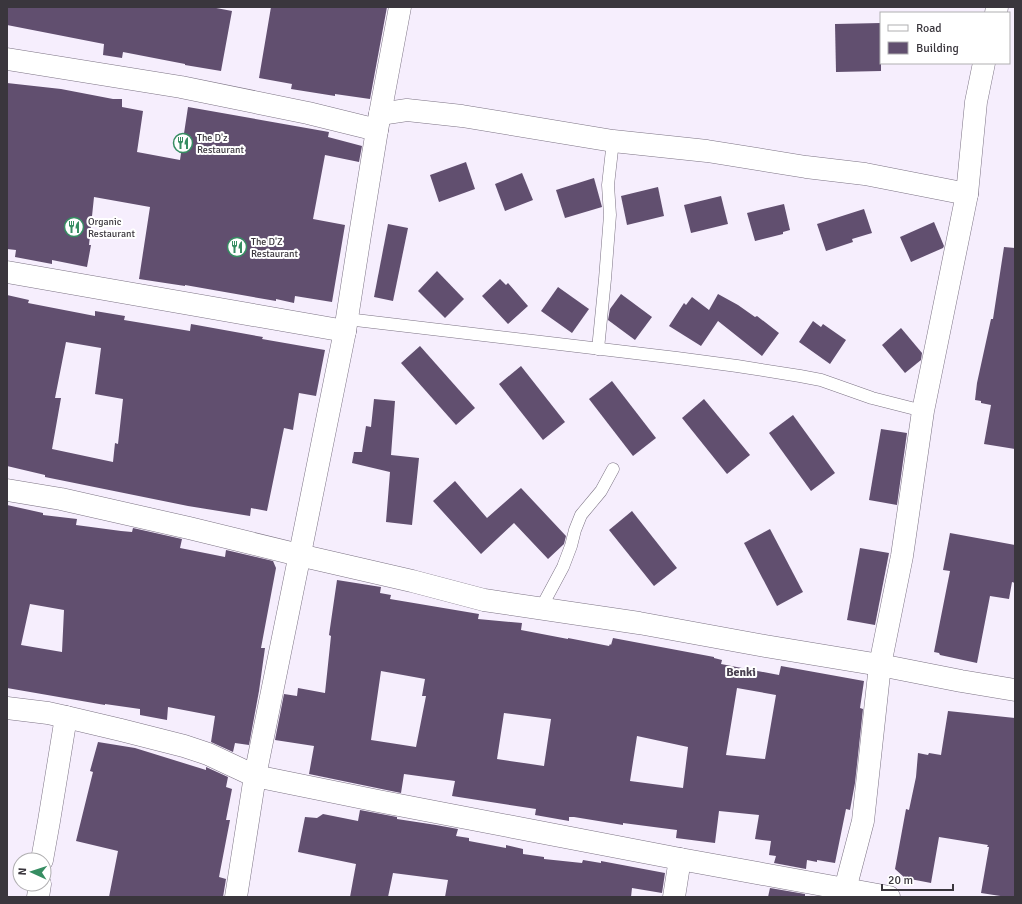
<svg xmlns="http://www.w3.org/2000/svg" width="1022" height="904" font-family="Signika,sans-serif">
  <rect width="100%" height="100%" fill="#f6eefd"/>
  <g fill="#614f6f" fill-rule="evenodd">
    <path d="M7,7H211L232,11L221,71L185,65V64L123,52L122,58L103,55L104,44L7,25Z"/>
    <path d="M271,7H387L370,99L335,94V96L291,89L292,84L259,78Z"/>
    <path d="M881,23V71L836,72L835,24Z"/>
    <path d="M7,83L61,89L113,99H122V107L143,111L137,152L180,160L188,107L329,132L328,137L362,146L359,162L325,155L313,219L345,225L332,302L295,296L294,303L276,299V301L185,285V286L139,279L150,207L94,197L89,245H91L87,267L52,260V264L15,257L16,250L7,249Z"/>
    <path d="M466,162L475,189L439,202L430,175Z"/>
    <path d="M522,173L533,200L505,211L495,184Z"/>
    <path d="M594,178L602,207L565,218L556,190Z"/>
    <path d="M658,187L664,216L627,225L621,196Z"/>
    <path d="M721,196L728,224L691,233L684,205Z"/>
    <path d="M784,204L790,230L783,232V234L755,241L747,213Z"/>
    <path d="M864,209L872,233L852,239L853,242L826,251L817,224Z"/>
    <path d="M934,222L944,246L943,248L911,262L900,237Z"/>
    <path d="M388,224L408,228L393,301L374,297Z"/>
    <path d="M1004,247L1015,248V449L984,444L991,405L981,403V401L975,400L977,383L991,319H993Z"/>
    <path d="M437,271L464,299L445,318L418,291Z"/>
    <path d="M500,279L506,285L508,283L528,306L508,324L482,296Z"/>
    <path d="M558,287L589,309L572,333L541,311Z"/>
    <path d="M621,294L652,317L635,340L608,320L610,309Z"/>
    <path d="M718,294L738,305L755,317L757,316L779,333L762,356L718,321L701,346L669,326L684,303L686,305L692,297L709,310Z"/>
    <path d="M7,295L29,300L28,303L95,316V311L125,316L124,320L190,331L191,324L263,337L262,339L325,350L316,396L299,393L293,430L284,428L267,511L251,508L250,516L188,506L45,477V475L7,466ZM66,342L101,348L95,394L123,399L118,444L115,443L113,462L52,449L61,398H55Z"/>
    <path d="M813,321L821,327L823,324L846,340L830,364L799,342Z"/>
    <path d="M901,328L922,353L921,360L905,373L882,345Z"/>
    <path d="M420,346L475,408L456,425L401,363Z"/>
    <path d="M521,366L565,422L543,440L499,384Z"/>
    <path d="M612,381L656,438L633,456L589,399Z"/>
    <path d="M374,399L395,401L391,455L419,458L412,525L386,522L390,472L352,463L354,452H362L366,426L371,427Z"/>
    <path d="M704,399L750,455L727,474L682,418Z"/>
    <path d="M793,415L835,473L811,491L769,433Z"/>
    <path d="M881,429L907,433L897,505L869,500Z"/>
    <path d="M455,481L487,518L521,488L566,536L564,544L548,559L514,523L481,554L433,501Z"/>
    <path d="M7,505L43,513V515L77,519L76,525L121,531L132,532L133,528L182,539L180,548L225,557L226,550L273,561L276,568L261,648H265L259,691L249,745L235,743L233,752L211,742L215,716L168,707L167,720L140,715V709L105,704V705L7,688ZM30,604L64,610L62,652L21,645Z"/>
    <path d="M632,511L677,568L654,586L609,530Z"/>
    <path d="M770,529L803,592L777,606L744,543Z"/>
    <path d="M950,533L1015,545V583L1012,582L1009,599L990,596L977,663L940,655L939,653L934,652L950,571L943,570Z"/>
    <path d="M860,548L889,553L875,625L847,620Z"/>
    <path d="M337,580L381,587L380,593L391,595L390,599L479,614L478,619L522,623L521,630L568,639V638L609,646L610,644L611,645L613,638L714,657V658L722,660L721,664L779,675L781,666L864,681L860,708L863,709L855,783L850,810L846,809L835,863L817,860V862L807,860L806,869L774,863L776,856L769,855L771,841L755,839L759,815L719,811L715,843L676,838L677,830L623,823V825L574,817H569V821L535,815L536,809L452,796L455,781L404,774L401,793L309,774L314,746L275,740L284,694L297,696L298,688L325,693L331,636L329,635ZM381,671L425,679L422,696H426L416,747L371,740ZM737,688L776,695L765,759L726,755ZM504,713L551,719L544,766L497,759ZM637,736L688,747L683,788L630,781Z"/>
    <path d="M948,711L1015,718V897H1007L981,893L989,847H987L988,845L939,837L931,883L905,878L895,869L906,809L909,810L916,777L918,753L928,755L929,753L941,755Z"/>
    <path d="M98,742L135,748L206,770V767L228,777L226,787L232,789L226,820H230L219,877L226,879L223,897H109L118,851L76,841L93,772L90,771Z"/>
    <path d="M360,810L397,817V819L436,825L458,829L456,836L469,838V841L506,848V845L523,849V854L544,857V859L582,863L583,860L601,863V861L665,873L662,893L632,888L631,897H445L448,880L393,873L388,897H350L356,864L298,852L305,817L317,818L323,814L358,821Z"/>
    <path d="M770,888L805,894V897H768Z"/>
  </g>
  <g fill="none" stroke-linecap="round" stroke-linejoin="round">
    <defs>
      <g id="lane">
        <path d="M347,319L677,358L737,366L800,376L821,380L872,398L923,411"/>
        <path d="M598,349L605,279L610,215L608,185L613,141"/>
        <path d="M541,608L563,567L571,546L575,530L581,515L601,491L613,469"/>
      </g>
      <g id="street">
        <path d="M996,13L997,7"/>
        <path d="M7,59L181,87L308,113L377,130"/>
        <path d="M380,114L407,110L462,116L613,141L707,151L806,167L865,174L967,194"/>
        <path d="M7,272L345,331"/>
        <path d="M7,490L61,499L189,528L299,555L412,581L484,600L639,623L765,646L880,665L961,681L1015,690"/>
        <path d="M7,708L48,713L66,717L121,730L184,746L208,754L255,776L378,801L680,859L889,897"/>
        <path d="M42,860L49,821L66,717"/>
        <path d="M38,897L40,884"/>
        <path d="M236,897L255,776L345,331L360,235L377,130L400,7"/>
        <path d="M674,897L680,859"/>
        <path d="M843,897L863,821L880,665L902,556L923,411L967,194L976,102L984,63"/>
      </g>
    </defs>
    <use href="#lane" stroke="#7c7384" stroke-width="13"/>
    <use href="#street" stroke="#7c7384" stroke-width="23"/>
    <use href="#lane" stroke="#fff" stroke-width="12"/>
    <use href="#street" stroke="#fff" stroke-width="22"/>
  </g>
  <defs>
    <symbol id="restaurant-ring" viewBox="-11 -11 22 22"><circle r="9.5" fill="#fff" stroke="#368d62" stroke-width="1.5"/><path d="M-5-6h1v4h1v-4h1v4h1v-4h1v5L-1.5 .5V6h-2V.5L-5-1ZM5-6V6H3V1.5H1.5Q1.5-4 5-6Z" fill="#368d62"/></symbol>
  </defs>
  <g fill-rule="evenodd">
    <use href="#restaurant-ring" x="172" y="132" width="22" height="22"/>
    <use href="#restaurant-ring" x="63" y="216" width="22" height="22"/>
    <use href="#restaurant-ring" x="226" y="236" width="22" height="22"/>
  </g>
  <g text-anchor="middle" stroke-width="4" stroke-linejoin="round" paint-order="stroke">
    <g font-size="10" fill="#3a363d" stroke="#fff" text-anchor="start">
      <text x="197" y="141">The D'z<tspan x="197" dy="12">Restaurant</tspan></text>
      <text x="88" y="225">Organic<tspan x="88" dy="12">Restaurant</tspan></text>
      <text x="251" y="245">The D'Z<tspan x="251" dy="12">Restaurant</tspan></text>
    </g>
    <g font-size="12" font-weight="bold" fill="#483f4f" stroke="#fff">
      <text x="741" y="676">Benki</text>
    </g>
  </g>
  <rect width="1022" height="904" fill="none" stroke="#3a363d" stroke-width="16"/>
  <rect x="880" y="12" width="130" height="52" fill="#ffffff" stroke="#b0afb1"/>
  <rect x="888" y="25" width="20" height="6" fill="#ffffff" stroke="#b0afb1"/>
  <text x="916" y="32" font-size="12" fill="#3a363d">Road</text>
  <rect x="888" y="42" width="20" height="12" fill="#614f6f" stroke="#b0afb1"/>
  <text x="916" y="52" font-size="12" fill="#3a363d">Building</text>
  <g transform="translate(32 872) rotate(273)"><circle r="19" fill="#ffffff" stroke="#b0afb1"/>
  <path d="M0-3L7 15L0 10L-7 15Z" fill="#368d62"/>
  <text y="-6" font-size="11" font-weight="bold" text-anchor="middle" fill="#3a363d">N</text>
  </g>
  <path d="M882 884v6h71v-6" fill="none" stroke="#3a363d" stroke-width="2"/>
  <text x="888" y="884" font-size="12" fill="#3a363d" stroke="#ffffff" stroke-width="3" paint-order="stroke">20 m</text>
</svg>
